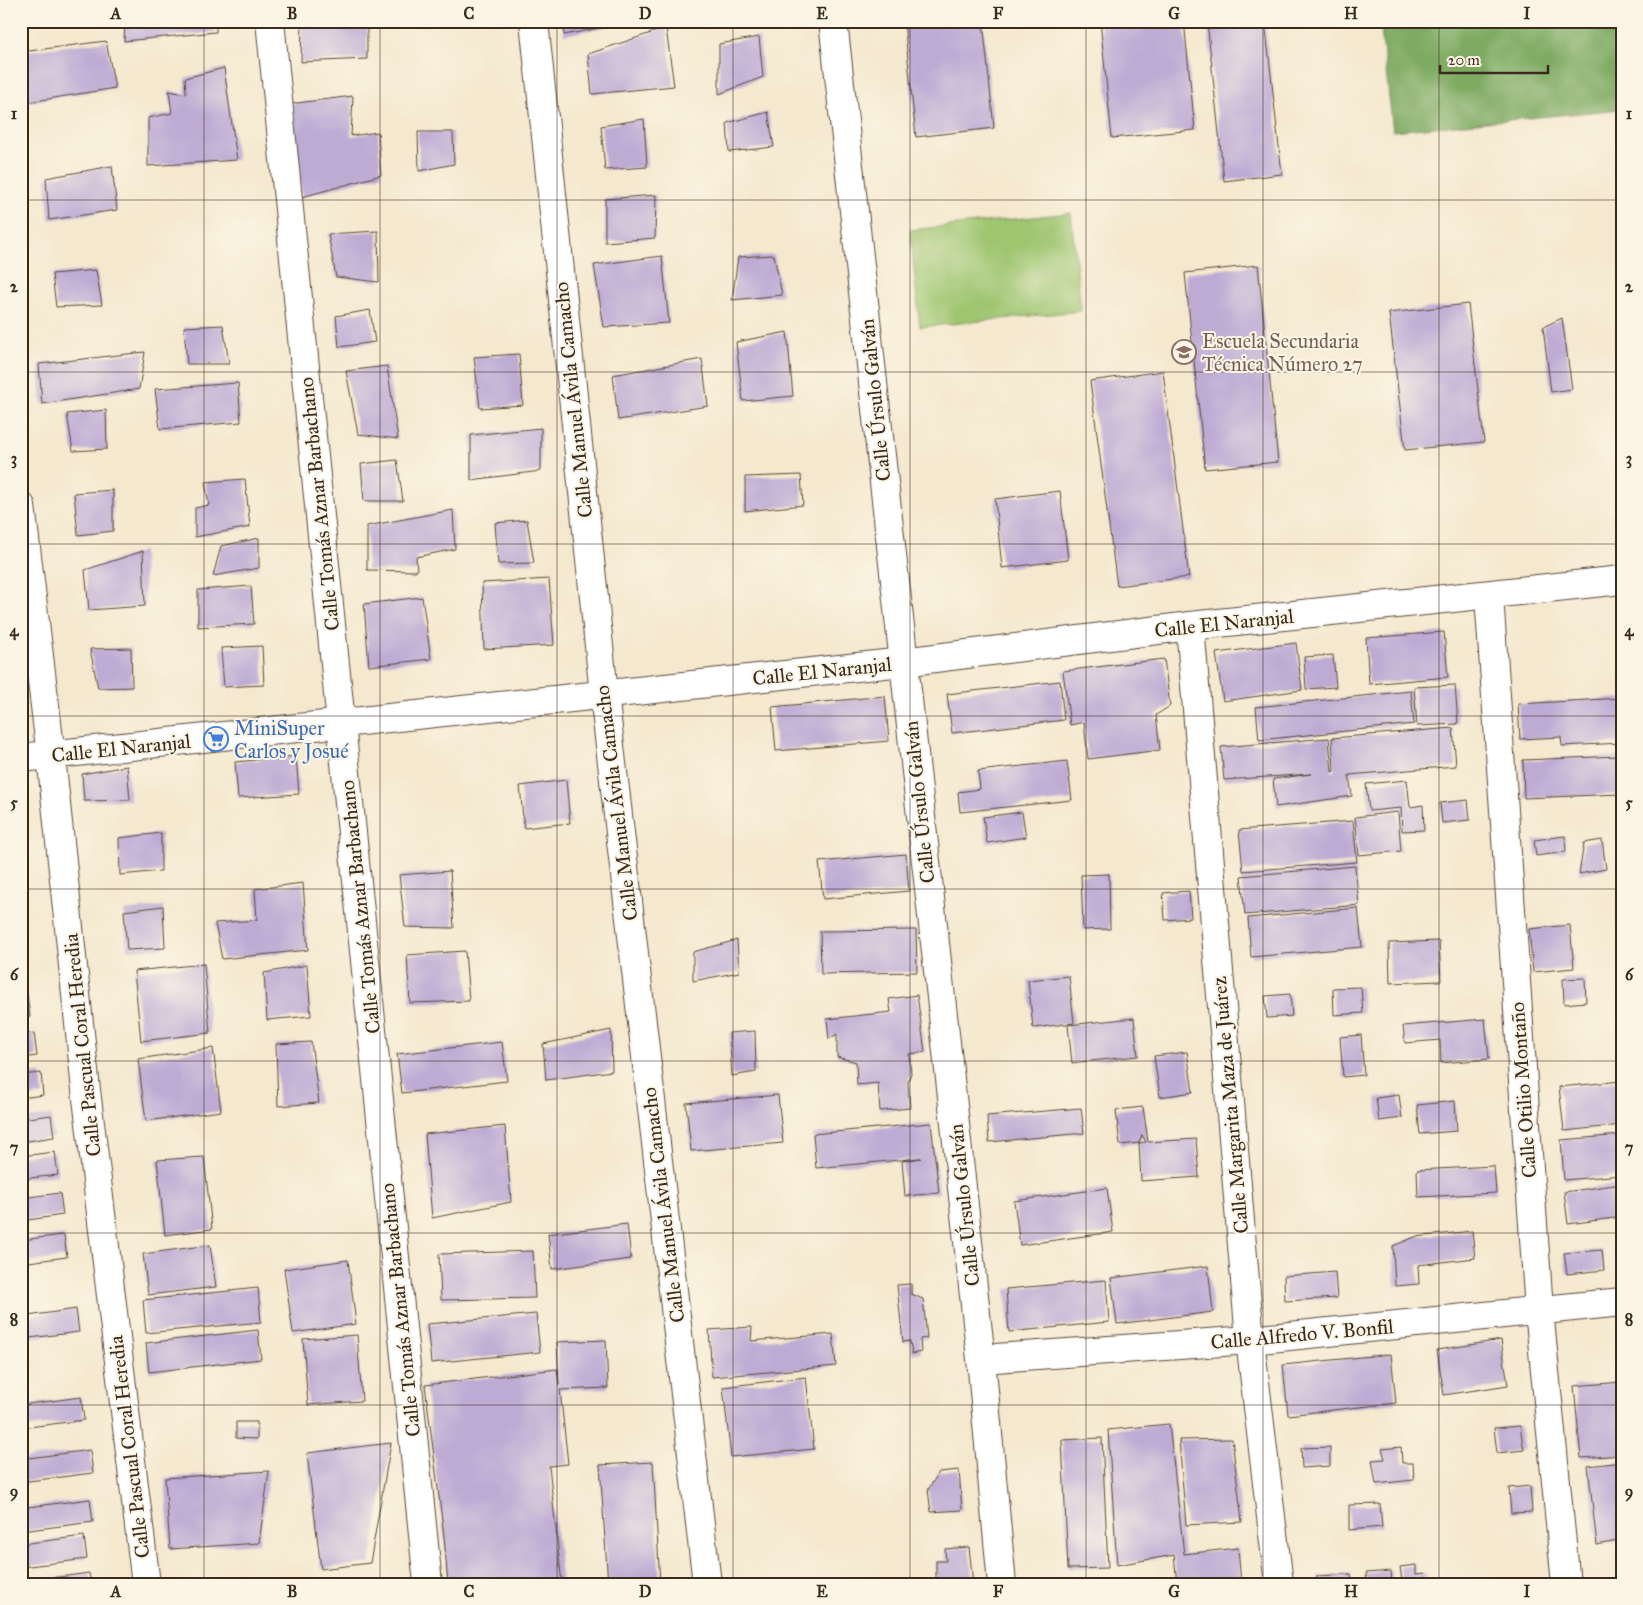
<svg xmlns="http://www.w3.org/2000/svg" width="1643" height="1605" font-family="'IM FELL Great Primer',serif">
  <rect width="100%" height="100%" fill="#fcf5e5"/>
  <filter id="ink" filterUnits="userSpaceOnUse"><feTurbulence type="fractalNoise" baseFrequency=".02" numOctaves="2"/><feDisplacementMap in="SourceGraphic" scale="10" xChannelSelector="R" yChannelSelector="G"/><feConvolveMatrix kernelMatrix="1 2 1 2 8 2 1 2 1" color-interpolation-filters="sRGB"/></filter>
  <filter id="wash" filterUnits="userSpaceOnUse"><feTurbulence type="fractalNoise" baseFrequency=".0096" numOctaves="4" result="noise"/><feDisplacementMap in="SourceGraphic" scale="20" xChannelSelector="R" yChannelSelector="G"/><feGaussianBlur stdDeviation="1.12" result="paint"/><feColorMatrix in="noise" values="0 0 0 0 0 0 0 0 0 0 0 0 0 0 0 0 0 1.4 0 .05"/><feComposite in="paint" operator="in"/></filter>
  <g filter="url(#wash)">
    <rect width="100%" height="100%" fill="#f4e8ce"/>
    <path fill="#9ec570" stroke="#6c7847" d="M1071,213L1081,311L920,327L910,230Z"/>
    <path fill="#7eaa62" stroke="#5c6a40" d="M1380,21H1622V109L1393,131Z"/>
    <g id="blocks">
      <g fill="#bdabd4">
        <path d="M125,21H216V32L124,41Z"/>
        <path d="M302,21H367V59L301,62Z"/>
        <path d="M412,21H440V22L412,27Z"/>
        <path d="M564,21H630L631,22L564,35Z"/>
        <path d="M904,21H983L994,128L916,137Z"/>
        <path d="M1100,21H1184L1195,130L1112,138Z"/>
        <path d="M1207,21H1265L1282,174L1224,181Z"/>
        <path d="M666,28L674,86L592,94L588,54Z"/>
        <path d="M759,37L763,77L719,94V44Z"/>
        <path d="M106,41L115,88L29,102L21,86V52Z"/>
        <path d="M224,68L237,160L148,166V118L172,113L169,91L186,94L185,78Z"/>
        <path d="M353,96L351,136L378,132L381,175L302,197L289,104Z"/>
        <path d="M768,112L774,147L729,152L727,123Z"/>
        <path d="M644,119L647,167L605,170L601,126Z"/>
        <path d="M418,132H453L454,164L419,171Z"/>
        <path d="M112,166L117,210L49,220L46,178Z"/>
        <path d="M656,195L655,238L605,242V199Z"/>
        <path d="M378,231L379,282L336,277L328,234Z"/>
        <path d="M774,255L782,295L732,300L738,257Z"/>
        <path d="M662,256L669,323L604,327L594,265Z"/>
        <path d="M1258,265L1278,462L1205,469L1185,273Z"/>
        <path d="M96,270L102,305L56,307L52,274Z"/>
        <path d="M1468,304L1484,442L1405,450L1389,313Z"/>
        <path d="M370,310L375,342L339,347L336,316Z"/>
        <path d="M1562,318L1572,389L1551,392L1543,327Z"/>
        <path d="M223,325L229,364H187L184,327Z"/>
        <path d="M787,332L793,396L743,401L736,342Z"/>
        <path d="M145,352L139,389L42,404L39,364Z"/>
        <path d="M519,354L523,405L480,408L474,357Z"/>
        <path d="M702,359L708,406L618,420L613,375Z"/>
        <path d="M387,366L398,439L358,434L346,371Z"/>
        <path d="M1163,371L1189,577L1117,586L1090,381Z"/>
        <path d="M238,383L241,422L160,429L155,389Z"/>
        <path d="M106,410L107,449L73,451L67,414Z"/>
        <path d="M541,428V471L471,480V435Z"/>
        <path d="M397,460L403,501H364L361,464Z"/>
        <path d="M801,475L803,505L745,511V477Z"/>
        <path d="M245,479L250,527L195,537V508L209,505L205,482Z"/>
        <path d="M113,490V531L78,535L74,493Z"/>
        <path d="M1060,491L1068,560L1002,568L995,499Z"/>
        <path d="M453,510L455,549L416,557L417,571L367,570V526Z"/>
        <path d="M527,520L534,563L498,564L495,523Z"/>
        <path d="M259,538V568L213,576L221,546Z"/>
        <path d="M143,551L145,606L89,610L85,570Z"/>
        <path d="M549,579L554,645L484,649L482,583Z"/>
        <path d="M251,586L254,624L198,627V590Z"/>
        <path d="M422,597L431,659L369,666L364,604Z"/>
        <path d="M1444,632L1448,677L1369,684L1366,638Z"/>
        <path d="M1296,643L1302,690L1223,701L1216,653Z"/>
        <path d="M262,646L264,685L224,687L221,648Z"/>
        <path d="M131,648L132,687L98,688L90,649Z"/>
        <path d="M1333,655L1336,687L1306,689L1304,657Z"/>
        <path d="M1164,659L1170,706L1156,715L1160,750L1088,759L1084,722L1070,725L1063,671Z"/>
        <path d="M1060,681L1064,720L952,733L947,694Z"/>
        <path d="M1455,685L1458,724L1417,726L1414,687Z"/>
        <path d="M1411,691L1414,724L1259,740L1256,707Z"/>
        <path d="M885,696L889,741L776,751L772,707Z"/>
        <path d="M1622,698V743L1562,746L1561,737L1520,739L1518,704Z"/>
        <path d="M1453,728L1456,766L1349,775L1352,796L1276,807L1273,779L1311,774L1224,780L1221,747L1329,738L1332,772L1334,771L1332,738Z"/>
        <path d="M296,756L299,794L238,798L235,762Z"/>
        <path d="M1619,756L1621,794L1524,798L1523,760Z"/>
        <path d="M1067,761L1072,800L960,812L958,792L980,789L978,771Z"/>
        <path d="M127,766L130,800L84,801L82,774Z"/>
        <path d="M566,780L570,823L524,828L520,786Z"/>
        <path d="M1407,780L1410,807L1423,805L1424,830L1402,831L1401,808L1369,811L1366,784Z"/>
        <path d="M1468,800L1470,820L1442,823L1440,803Z"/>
        <path d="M1022,812L1026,837L987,843L983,817Z"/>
        <path d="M1398,812L1401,851L1359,855L1355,817Z"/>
        <path d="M1353,821L1357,862L1243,871L1239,830Z"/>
        <path d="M161,833V871L120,875L119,838Z"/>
        <path d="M1565,836L1566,852L1536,856L1534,840Z"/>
        <path d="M1602,840L1606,869L1579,874L1584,843Z"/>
        <path d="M906,854L909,891L823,899L819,862Z"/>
        <path d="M1355,866L1359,905L1245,915L1241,876Z"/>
        <path d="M450,871L454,928L405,927L399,875Z"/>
        <path d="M1109,874L1110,929L1083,930L1081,875Z"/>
        <path d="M303,883L308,950L222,959L215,923L257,920L255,889Z"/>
        <path d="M1189,891L1191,918L1165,920L1163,893Z"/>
        <path d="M163,906L165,948L127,950L124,911Z"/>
        <path d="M1358,908L1362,947L1251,957L1248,918Z"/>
        <path d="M1570,925L1574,968L1533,972L1529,929Z"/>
        <path d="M916,930L917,972L821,974L820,931Z"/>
        <path d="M737,940L739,972L693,981V952Z"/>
        <path d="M1439,941L1441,981L1390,983L1389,943Z"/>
        <path d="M21,947L26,970H21Z"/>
        <path d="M465,951L469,1001L410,1003L407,955Z"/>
        <path d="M204,964L210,1033L141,1041L134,971Z"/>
        <path d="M307,965L311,1016L267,1020L264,973Z"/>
        <path d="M1069,976L1074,1023L1033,1028L1028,980Z"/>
        <path d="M1585,978L1586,1002L1564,1004L1563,979Z"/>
        <path d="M1361,987L1363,1013L1334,1015L1333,988Z"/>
        <path d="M27,994L30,1017L21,1018V995Z"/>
        <path d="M1290,994L1292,1016L1267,1018L1265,996Z"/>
        <path d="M917,995L925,1052L909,1054L911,1073L908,1082L910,1108L880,1111L878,1083L857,1085L856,1062L837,1057V1034L829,1039L827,1019L891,1012L889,999Z"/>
        <path d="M1134,1018L1138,1056L1072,1063L1068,1025Z"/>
        <path d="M1485,1019L1489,1059L1441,1063L1440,1040L1405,1043L1403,1026Z"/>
        <path d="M611,1030L612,1071L546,1080L543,1044Z"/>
        <path d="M755,1031L756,1072L732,1076L729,1033Z"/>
        <path d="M34,1033L37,1056L21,1058V1035Z"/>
        <path d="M1361,1035L1364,1075L1343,1077L1340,1037Z"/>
        <path d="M311,1042L319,1103L278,1106L276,1044Z"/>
        <path d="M502,1042L507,1081L402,1093L397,1054Z"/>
        <path d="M213,1048L221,1111L146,1121L138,1059Z"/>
        <path d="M1187,1052L1193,1092L1160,1097L1154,1056Z"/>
        <path d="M41,1073L43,1095L21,1098V1075Z"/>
        <path d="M1622,1081V1125L1564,1131L1559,1087Z"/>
        <path d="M778,1095L783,1143L691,1151L686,1103Z"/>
        <path d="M1399,1095L1402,1118L1379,1121L1376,1098Z"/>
        <path d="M1455,1101L1457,1131L1420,1134L1417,1105Z"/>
        <path d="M1143,1107L1148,1142L1196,1139L1199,1177L1141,1181L1139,1143L1146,1142L1142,1135L1139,1143L1120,1145L1116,1110Z"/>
        <path d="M1081,1108L1084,1133L989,1142L987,1116Z"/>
        <path d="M51,1115L54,1137L21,1142V1119Z"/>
        <path d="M931,1123L939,1193L905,1196L902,1161L921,1158L816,1168L813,1134Z"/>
        <path d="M505,1126L511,1202L432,1218L425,1134Z"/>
        <path d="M1622,1135V1175L1564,1180L1561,1140Z"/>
        <path d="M55,1152L58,1175L21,1179V1156Z"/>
        <path d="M204,1157L212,1229L165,1235L157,1160Z"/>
        <path d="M1494,1166L1496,1193L1418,1197L1417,1170Z"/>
        <path d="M1622,1184V1217L1568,1224L1564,1192Z"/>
        <path d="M1107,1188L1113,1232L1020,1245L1014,1201Z"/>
        <path d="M60,1193L63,1215L21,1221V1198Z"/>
        <path d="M627,1224L631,1259L552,1269L548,1234Z"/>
        <path d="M1472,1231L1475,1258L1418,1265L1419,1284L1395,1286L1393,1246L1415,1237Z"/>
        <path d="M64,1235L67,1257L21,1263V1240Z"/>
        <path d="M210,1245L216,1287L148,1295L143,1254Z"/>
        <path d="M1602,1250L1604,1270L1567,1274L1564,1253Z"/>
        <path d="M533,1251L535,1298L441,1300L439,1254Z"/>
        <path d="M348,1260L356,1324L293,1333L284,1269Z"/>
        <path d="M1208,1266L1213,1312L1117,1324L1111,1278Z"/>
        <path d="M1335,1272L1337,1298L1285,1301L1284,1276Z"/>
        <path d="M1106,1280L1109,1322L1009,1332L1006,1289Z"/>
        <path d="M911,1284V1294L923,1299L927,1338L920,1339L921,1352L912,1354L910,1341L903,1342L897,1285Z"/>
        <path d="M258,1288L261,1322L146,1333L143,1300Z"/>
        <path d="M76,1309L79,1332L21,1339V1317Z"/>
        <path d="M536,1314L540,1352L431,1363L427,1324Z"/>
        <path d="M752,1327L751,1341L833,1334L836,1366L712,1377L709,1330Z"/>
        <path d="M258,1330L261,1359L149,1372L146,1343Z"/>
        <path d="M357,1335L362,1401L308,1405L303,1339Z"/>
        <path d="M606,1340L608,1388L560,1390L568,1464L549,1466L562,1584H448L444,1536L425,1385L557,1369L559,1385L557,1342Z"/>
        <path d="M1501,1340L1508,1385L1444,1395L1437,1350Z"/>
        <path d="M1391,1354L1396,1403L1288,1415L1283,1365Z"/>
        <path d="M806,1377L814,1449L731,1457L723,1387Z"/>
        <path d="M1622,1382V1455L1581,1458L1574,1386Z"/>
        <path d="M81,1397L84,1420L21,1428V1405Z"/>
        <path d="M236,1422H257V1439L236,1438Z"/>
        <path d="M1169,1424L1184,1554L1238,1548L1241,1584H1177L1174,1555L1117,1565L1108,1430Z"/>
        <path d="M1520,1426L1524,1450L1497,1453L1494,1428Z"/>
        <path d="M1102,1438L1108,1568L1068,1569L1062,1440Z"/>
        <path d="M1232,1439L1242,1522L1186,1525L1179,1440Z"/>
        <path d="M391,1443L370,1563L321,1569L307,1453Z"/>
        <path d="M1330,1447V1466L1302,1468L1301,1448Z"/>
        <path d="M1401,1447L1402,1463H1413L1414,1480L1376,1484L1372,1460L1385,1459L1382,1449Z"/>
        <path d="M90,1450L93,1473L21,1482V1459Z"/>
        <path d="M653,1462L660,1584H608L600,1465Z"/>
        <path d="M1622,1462V1540L1597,1545L1588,1466Z"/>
        <path d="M959,1470L962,1510L931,1512L928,1490L939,1472Z"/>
        <path d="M269,1471L259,1543L170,1549L165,1478Z"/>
        <path d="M1530,1486L1532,1512L1511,1513L1509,1488Z"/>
        <path d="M90,1499L93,1522L21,1531V1508Z"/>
        <path d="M1380,1504L1382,1527L1349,1530V1505Z"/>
        <path d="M84,1536L87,1559L21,1567V1544Z"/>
        <path d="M969,1547L973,1584H936V1561H946L945,1549Z"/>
        <path d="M1416,1565V1574L1426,1573L1424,1579L1402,1581L1400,1567Z"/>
        <path d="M1391,1571L1392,1584H1367L1366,1573Z"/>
        <path d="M89,1573L91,1584H21V1582Z"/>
        <path d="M1351,1574L1352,1584H1318L1317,1576Z"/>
      </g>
    </g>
  </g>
  <g filter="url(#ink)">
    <use href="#blocks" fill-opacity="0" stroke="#574638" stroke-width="1"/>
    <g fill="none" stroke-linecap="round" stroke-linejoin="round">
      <defs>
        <g id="street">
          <path d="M270,21L428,1584"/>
          <path d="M534,21L604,694L707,1584"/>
          <path d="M833,21L981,1359L1002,1584"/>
          <path d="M21,506L51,756L86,1090L146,1584"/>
          <path d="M1489,596L1539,1310L1566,1584"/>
          <path d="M1190,626L1250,1340L1279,1584"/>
          <path d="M21,758L903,662L1190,626L1622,580"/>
          <path d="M981,1359L1250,1340L1622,1302"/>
        </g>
      </defs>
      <use href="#street" stroke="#574638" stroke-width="30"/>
      <use href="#street" stroke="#fff" stroke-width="28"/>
    </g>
  </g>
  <path fill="none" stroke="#3b2a1e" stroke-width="1" stroke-opacity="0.55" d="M204,21V1584M380,21V1584M557,21V1584M733,21V1584M910,21V1584M1086,21V1584M1263,21V1584M1439,21V1584M21,200H1622M21,372H1622M21,544H1622M21,716H1622M21,889H1622M21,1061H1622M21,1233H1622M21,1405H1622"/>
  <defs>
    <symbol id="school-ring" viewBox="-11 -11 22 22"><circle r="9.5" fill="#fcf5e5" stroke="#8d6e63" stroke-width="1.5"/><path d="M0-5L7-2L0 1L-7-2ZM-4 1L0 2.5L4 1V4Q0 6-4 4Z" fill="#8d6e63"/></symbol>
    <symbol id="supermarket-ring" viewBox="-11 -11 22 22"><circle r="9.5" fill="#fcf5e5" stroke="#3f7fe0" stroke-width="1.5"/><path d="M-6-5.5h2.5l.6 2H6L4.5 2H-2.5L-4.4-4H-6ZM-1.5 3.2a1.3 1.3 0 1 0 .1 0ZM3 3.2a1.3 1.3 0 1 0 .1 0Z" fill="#3f7fe0"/></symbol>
  </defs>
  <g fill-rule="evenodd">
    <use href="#school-ring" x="1170" y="338" width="28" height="28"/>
    <use href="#supermarket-ring" x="202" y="725" width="28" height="28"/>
  </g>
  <g text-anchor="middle" stroke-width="4" stroke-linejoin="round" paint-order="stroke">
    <g font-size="20" fill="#785e54" stroke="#fcf5e5" text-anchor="start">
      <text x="1202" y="348">Escuela Secundaria<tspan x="1202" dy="23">Técnica Número 27</tspan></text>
    </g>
    <g font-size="20" fill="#3b2a1e" stroke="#fcf5e5">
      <text transform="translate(573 400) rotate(-96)" y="7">Calle Manuel Ávila Camacho</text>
      <text transform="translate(875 400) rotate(-96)" y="7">Calle Úrsulo Galván</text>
      <text transform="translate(319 504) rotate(-96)" y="7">Calle Tomás Aznar Barbachano</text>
      <text transform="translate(1224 623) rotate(-6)" y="7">Calle El Naranjal</text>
      <text transform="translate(822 671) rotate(-6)" y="7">Calle El Naranjal</text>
      <text transform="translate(121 748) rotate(-6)" y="7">Calle El Naranjal</text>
      <text transform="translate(919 802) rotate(-96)" y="7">Calle Úrsulo Galván</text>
      <text transform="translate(616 803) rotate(-97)" y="7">Calle Manuel Ávila Camacho</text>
      <text transform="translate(360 907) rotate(-96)" y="7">Calle Tomás Aznar Barbachano</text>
      <text transform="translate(82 1045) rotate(-96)" y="7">Calle Pascual Coral Heredia</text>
      <text transform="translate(1523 1090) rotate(-94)" y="7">Calle Otilio Montaño</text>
      <text transform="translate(1230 1105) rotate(-95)" y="7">Calle Margarita Maza de Juárez</text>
      <text transform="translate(663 1205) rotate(-97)" y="7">Calle Manuel Ávila Camacho</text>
      <text transform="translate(964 1205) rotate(-96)" y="7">Calle Úrsulo Galván</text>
      <text transform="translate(400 1310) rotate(-96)" y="7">Calle Tomás Aznar Barbachano</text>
      <text transform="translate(1302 1334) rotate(-5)" y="7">Calle Alfredo V. Bonfil</text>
      <text transform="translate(129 1447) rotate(-97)" y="7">Calle Pascual Coral Heredia</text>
    </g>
    <g font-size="20" fill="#366cbe" stroke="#fcf5e5" text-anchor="start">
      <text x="234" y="735">MiniSuper<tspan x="234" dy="23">Carlos y Josué</tspan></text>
    </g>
  </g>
  <rect width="1643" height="1605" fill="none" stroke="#fcf5e5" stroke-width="55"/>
  <path d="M1440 65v8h108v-8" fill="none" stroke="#3b2a1e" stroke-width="2.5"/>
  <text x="1448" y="65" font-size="15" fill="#3b2a1e" stroke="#fcf5e5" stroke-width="4" paint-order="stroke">20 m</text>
  <rect x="28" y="28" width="1588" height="1550" fill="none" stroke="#3b2a1e" stroke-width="2"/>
  <g font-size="16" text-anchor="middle" font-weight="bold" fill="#3b2a1e">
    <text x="116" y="19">A</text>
    <text x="292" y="19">B</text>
    <text x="469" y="19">C</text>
    <text x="645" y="19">D</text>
    <text x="822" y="19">E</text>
    <text x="998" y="19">F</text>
    <text x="1174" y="19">G</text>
    <text x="1351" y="19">H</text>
    <text x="1527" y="19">I</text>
    <text x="14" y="119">1</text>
    <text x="1629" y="119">1</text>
    <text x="14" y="292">2</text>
    <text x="1629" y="292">2</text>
    <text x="14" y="464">3</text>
    <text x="1629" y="464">3</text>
    <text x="14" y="636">4</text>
    <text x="1629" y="636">4</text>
    <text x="14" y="808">5</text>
    <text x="1629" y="808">5</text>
    <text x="14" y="980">6</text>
    <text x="1629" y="980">6</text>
    <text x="14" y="1153">7</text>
    <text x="1629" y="1153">7</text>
    <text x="14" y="1325">8</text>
    <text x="1629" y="1325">8</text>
    <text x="14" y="1497">9</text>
    <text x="1629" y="1497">9</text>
    <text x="116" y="1597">A</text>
    <text x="292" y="1597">B</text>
    <text x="469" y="1597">C</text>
    <text x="645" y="1597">D</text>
    <text x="822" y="1597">E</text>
    <text x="998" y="1597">F</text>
    <text x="1174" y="1597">G</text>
    <text x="1351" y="1597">H</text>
    <text x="1527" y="1597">I</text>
  </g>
</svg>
